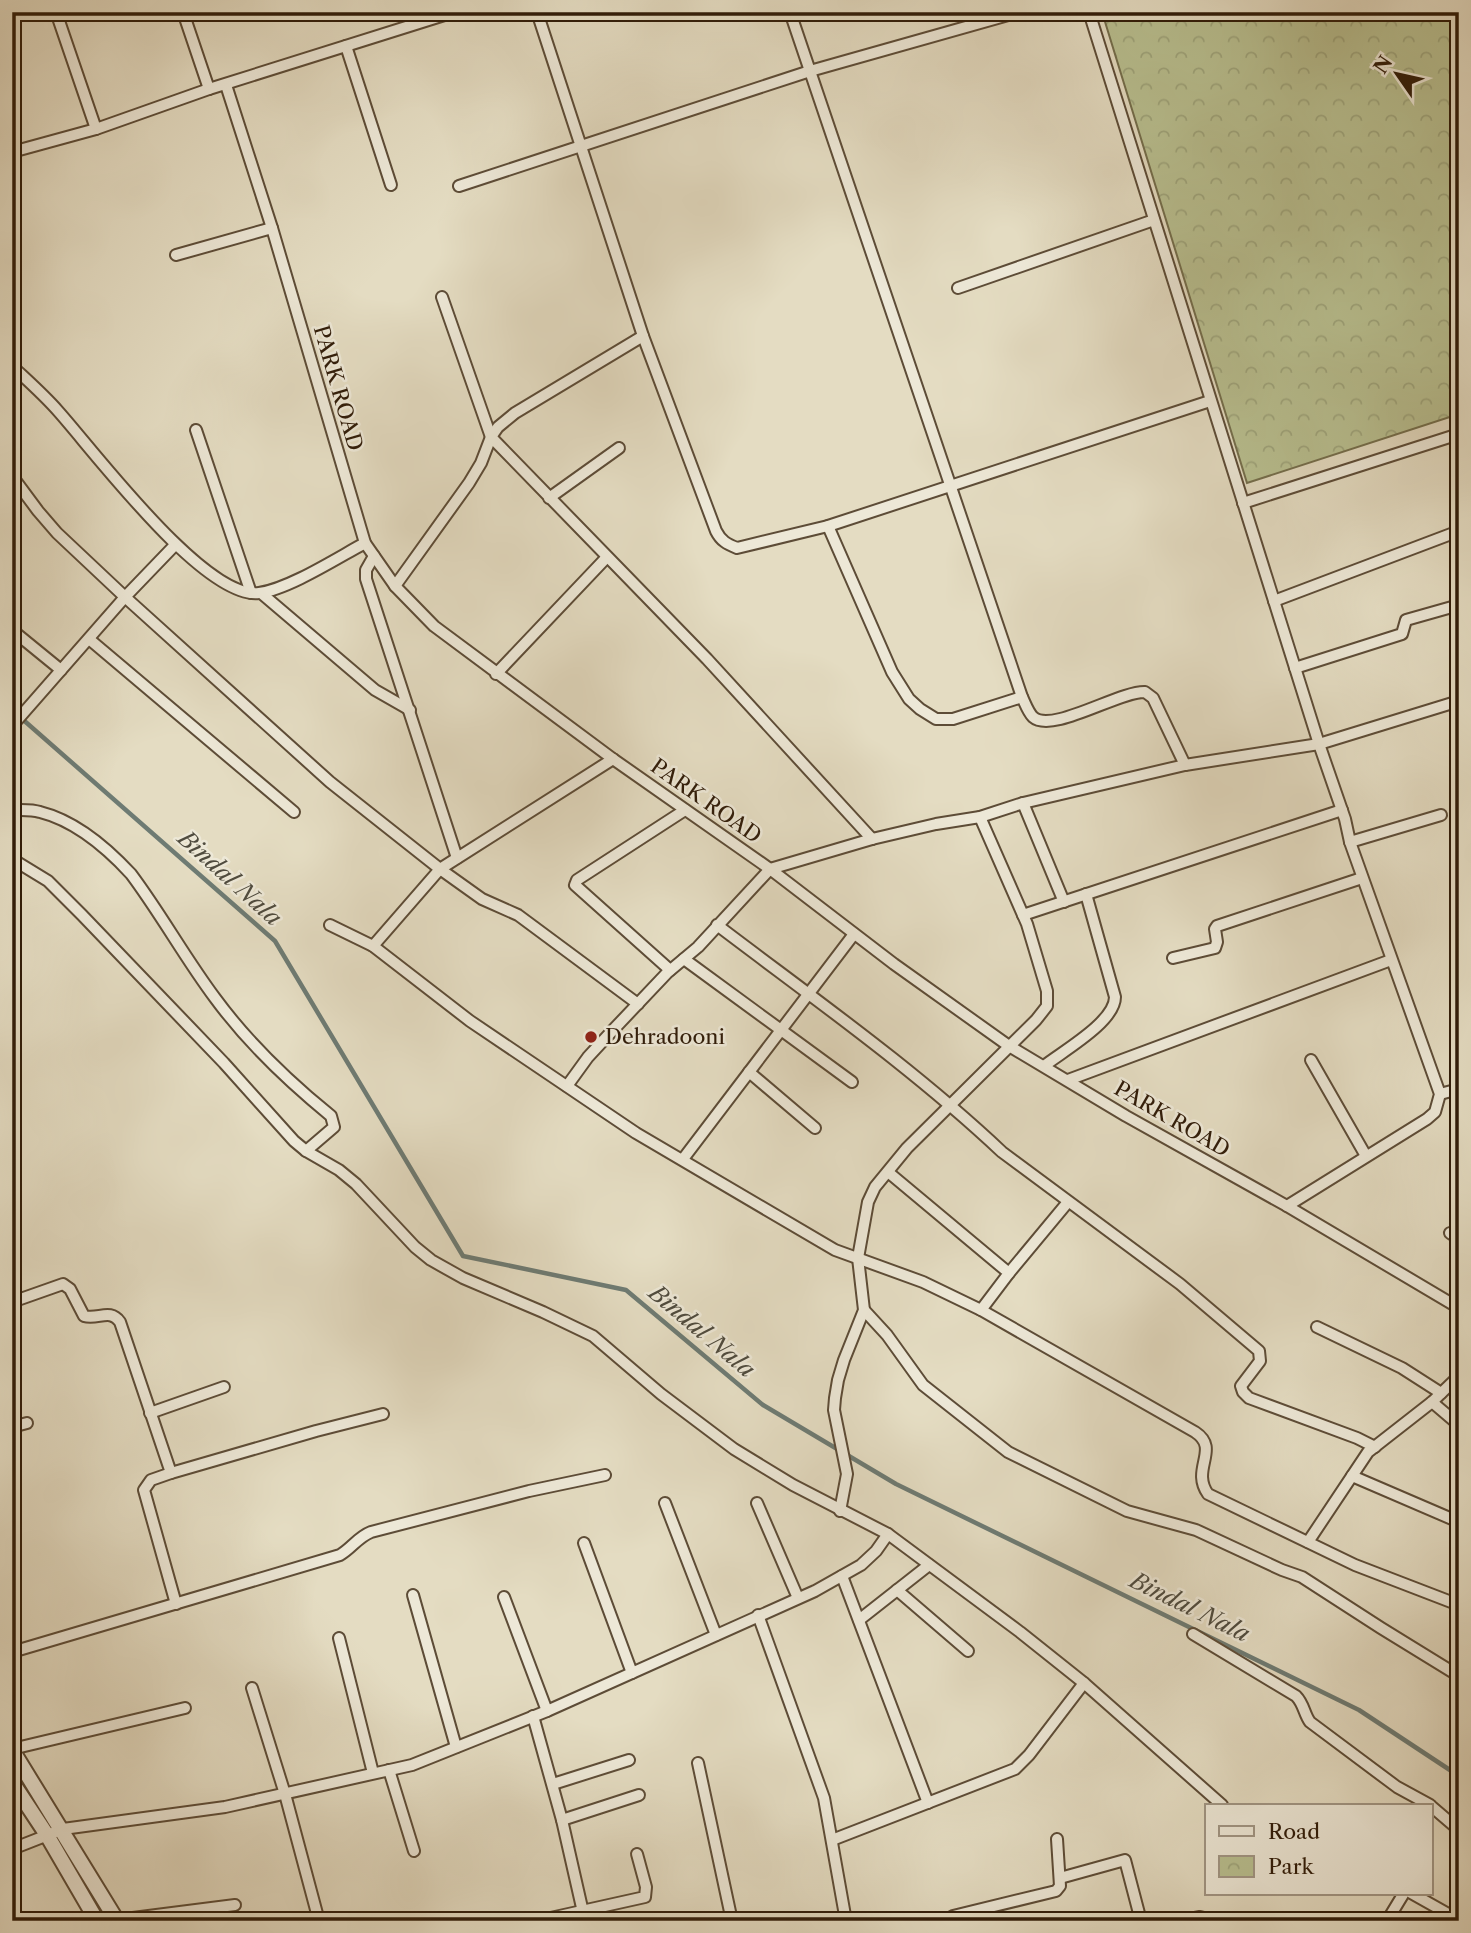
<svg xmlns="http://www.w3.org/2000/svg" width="1471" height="1933" font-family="'Libre Caslon Text',serif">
  <defs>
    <pattern id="park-crowns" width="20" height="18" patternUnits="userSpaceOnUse" patternTransform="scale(1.75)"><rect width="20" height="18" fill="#b8bf90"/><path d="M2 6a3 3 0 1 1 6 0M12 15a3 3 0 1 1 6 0" fill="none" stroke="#9ea47b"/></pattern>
  </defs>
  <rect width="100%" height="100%" fill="#e4dcc2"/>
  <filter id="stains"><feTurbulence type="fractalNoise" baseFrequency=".00286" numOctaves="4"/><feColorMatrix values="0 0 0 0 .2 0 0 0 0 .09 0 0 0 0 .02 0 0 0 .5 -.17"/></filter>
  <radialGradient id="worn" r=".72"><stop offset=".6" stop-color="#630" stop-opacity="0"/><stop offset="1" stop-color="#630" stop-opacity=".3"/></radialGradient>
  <path fill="url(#park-crowns)" stroke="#746e4c" stroke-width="2" d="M1102,12H1459V414L1247,483Z"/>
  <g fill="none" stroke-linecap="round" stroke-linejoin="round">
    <path stroke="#6e7b73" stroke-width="4.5" d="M12,710L275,941L463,1256L626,1290L763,1405L896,1484L1359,1710L1459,1776"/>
    <defs>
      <g id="minor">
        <path d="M56,12L96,129"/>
        <path d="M183,12L209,89"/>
        <path d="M537,12L643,336L716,531C721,541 727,544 737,548L828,526L1210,401"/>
        <path d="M790,12L1022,697C1025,703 1028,712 1033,717C1052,734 1119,691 1145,692L1153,698L1185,765"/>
        <path d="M1089,12L1319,744L1345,819L1350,842L1440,1094L1435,1112L1427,1119L1287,1206"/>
        <path d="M346,46L391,185"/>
        <path d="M226,85L272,228L365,543L395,586L434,626L613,759L770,869L894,964L1009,1046L1126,1116L1287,1206L1459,1308"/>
        <path d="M12,152L96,129L209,89L454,12"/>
        <path d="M459,186L810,71L1019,12"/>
        <path d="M176,255L272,228"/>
        <path d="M958,288L1154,220"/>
        <path d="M442,297L491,437L707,659L872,839"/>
        <path d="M12,366C28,381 44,395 58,411C94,451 205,600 259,593C289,589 337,558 365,543"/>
        <path d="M196,430L251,593"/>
        <path d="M12,476L38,511L57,533L125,597L330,782L440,869L482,899L518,915L638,1004"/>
        <path d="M549,498L619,448"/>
        <path d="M1243,503L1459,434"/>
        <path d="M828,526L892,672L909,699L920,709L936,719H953L1022,697"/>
        <path d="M374,556L366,570V579L457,858"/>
        <path d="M395,586L469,483L481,463L491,437L498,427L515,413L643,336"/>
        <path d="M261,593L375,690L410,710"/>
        <path d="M1274,601L1459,531"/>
        <path d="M12,630L61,670"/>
        <path d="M89,639L294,812"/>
        <path d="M1295,668L1402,634L1406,620L1459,605"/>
        <path d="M496,674L607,557"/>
        <path d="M12,726L125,597L175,545"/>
        <path d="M1023,803L1064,902"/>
        <path d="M12,810C21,810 31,809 40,812C76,821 107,848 131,874C161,914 185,958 215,998C248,1043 288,1081 331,1116L334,1127L306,1151"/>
        <path d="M1350,842L1441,815"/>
        <path d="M12,859L48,881L82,915L224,1063L294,1141L306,1151L339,1170L356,1184L415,1247L431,1260L463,1278L543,1312L593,1336L661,1394L734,1449L793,1485L888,1534L1020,1632L1084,1683L1222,1805"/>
        <path d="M1023,915L1342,810"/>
        <path d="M330,925L373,946L470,1021L636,1133L835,1250L923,1282L981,1310L1195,1432C1221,1449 1190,1469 1208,1494L1355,1565L1459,1605"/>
        <path d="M717,925C813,998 914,1069 1002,1152L1180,1284L1259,1351L1260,1361L1241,1386L1243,1392L1249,1398L1357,1438L1375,1447"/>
        <path d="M373,946L440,869L613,759"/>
        <path d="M1173,958L1215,948L1217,942L1215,929L1217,926L1362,878"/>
        <path d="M684,959L852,1082"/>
        <path d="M670,970L575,885L577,880L685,810"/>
        <path d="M1311,1060L1366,1156"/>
        <path d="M1044,1066C1063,1051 1115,1022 1115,997L1086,894"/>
        <path d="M749,1072L815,1128"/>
        <path d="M1068,1080L1391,960"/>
        <path d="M567,1086L588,1057L613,1030L667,973L698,947L770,869L872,839L936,824L980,817L1023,803L1185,765L1319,744L1459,701"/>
        <path d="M1440,1094L1459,1089"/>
        <path d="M683,1159L854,934"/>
        <path d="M888,1172L1009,1273L981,1310"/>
        <path d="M1450,1233L1459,1239"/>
        <path d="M1009,1273L1068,1202"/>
        <path d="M12,1302L63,1284L70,1289L84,1316C98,1320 110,1308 120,1322L171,1473L151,1480L144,1490L176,1604"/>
        <path d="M864,1310L887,1335L923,1385L1008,1452L1127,1511L1196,1530L1282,1570L1302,1577L1381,1628L1459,1676"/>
        <path d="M1317,1327L1402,1368L1441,1393"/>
        <path d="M1432,1402L1459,1425"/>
        <path d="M150,1413L224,1387"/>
        <path d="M12,1427L27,1423"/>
        <path d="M171,1473L316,1431L383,1414"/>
        <path d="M1352,1476L1459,1522"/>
        <path d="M665,1503L716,1635"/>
        <path d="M757,1503L798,1598"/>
        <path d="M840,1511L847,1474L834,1410L835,1398L838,1380L844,1360L864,1310L858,1258L868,1202L875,1187L907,1148L1036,1020L1047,1006V991L1027,924L980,817"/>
        <path d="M1308,1542L1368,1452L1432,1402L1459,1376"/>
        <path d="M584,1543L632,1673"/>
        <path d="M842,1576L928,1803"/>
        <path d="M897,1590L968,1651"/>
        <path d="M413,1595L456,1747"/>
        <path d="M504,1597L547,1711"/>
        <path d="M758,1615L824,1798L846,1921"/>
        <path d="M859,1620L929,1565"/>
        <path d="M1193,1634L1296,1696C1304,1704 1304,1714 1310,1722L1397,1787L1430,1805"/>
        <path d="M339,1638L373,1773"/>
        <path d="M12,1652L340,1555C352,1548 358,1537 371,1532L529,1491L605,1475"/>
        <path d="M252,1688L285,1794L319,1921"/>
        <path d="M533,1716L562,1820L585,1921"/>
        <path d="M12,1749L185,1708"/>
        <path d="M698,1763L732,1921"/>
        <path d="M389,1770L414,1851"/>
        <path d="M553,1784L629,1760"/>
        <path d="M1431,1806L1459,1830"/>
        <path d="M562,1820L639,1795"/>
        <path d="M832,1840L1015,1769L1029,1755L1084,1683"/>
        <path d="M12,1849L63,1829L225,1807L412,1765L547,1711L815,1591L861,1565L876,1551L888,1534"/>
        <path d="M1060,1878L1125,1860L1141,1921"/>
        <path d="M1411,1893L1459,1920"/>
        <path d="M117,1920L235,1905"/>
        <path d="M537,1921L645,1897L646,1887L637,1854"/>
        <path d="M944,1921L953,1916L1056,1891L1060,1886L1057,1839"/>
        <path d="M1179,1921L1200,1917L1216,1921"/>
        <path d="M1387,1921L1404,1893"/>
      </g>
      <g id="tertiary">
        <path d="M12,1750L117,1921"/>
        <path d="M12,1782L47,1835L97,1921"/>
      </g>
    </defs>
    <use href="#minor" stroke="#5d4c37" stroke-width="14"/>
    <use href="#tertiary" stroke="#5d4c37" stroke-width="18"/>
    <use href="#minor" stroke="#ede8d7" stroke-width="10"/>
    <use href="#tertiary" stroke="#ede8d7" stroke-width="14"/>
  </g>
  <circle fill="#8f2418" stroke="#ede8d7" stroke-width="2.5" cx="591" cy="1037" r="7"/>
  <g text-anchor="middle" stroke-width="5" stroke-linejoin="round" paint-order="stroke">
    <g font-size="21" fill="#301c09" stroke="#ede8d7">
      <text transform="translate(338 388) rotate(74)" y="7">PARK ROAD</text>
      <text transform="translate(706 801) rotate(35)" y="7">PARK ROAD</text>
      <text transform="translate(1172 1119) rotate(30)" y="7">PARK ROAD</text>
    </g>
    <g font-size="21" fill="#301c09" stroke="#ede8d7" text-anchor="start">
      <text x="605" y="1044">Dehradooni</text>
    </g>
    <g font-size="23" font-style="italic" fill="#4f4b3e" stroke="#ede8d7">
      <text transform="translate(230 878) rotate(42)" y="8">Bindal Nala</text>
      <text transform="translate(702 1331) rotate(40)" y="8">Bindal Nala</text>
      <text transform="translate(1190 1607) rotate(26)" y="8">Bindal Nala</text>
    </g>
  </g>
  <rect width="1471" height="1933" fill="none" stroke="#e4dcc2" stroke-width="42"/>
  <rect x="14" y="14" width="1443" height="1905" fill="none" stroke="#301c09" stroke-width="3.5"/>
  <rect x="21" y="21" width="1429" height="1891" fill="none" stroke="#301c09" stroke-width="2"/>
  <rect x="1205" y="1804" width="228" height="91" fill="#ede8d7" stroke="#a19685" stroke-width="2"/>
  <rect x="1219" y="1826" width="35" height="10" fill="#ede8d7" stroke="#a19685" stroke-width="2"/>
  <text x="1268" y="1839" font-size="21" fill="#301c09">Road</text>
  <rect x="1219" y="1856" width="35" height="21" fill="url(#park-crowns)" stroke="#a19685" stroke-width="2"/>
  <text x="1268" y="1874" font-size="21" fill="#301c09">Park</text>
  <g transform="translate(1397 74) rotate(304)" stroke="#ede8d7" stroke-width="5" paint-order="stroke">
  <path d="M0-5L12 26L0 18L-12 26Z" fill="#301c09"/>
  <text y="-10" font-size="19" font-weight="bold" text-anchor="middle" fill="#301c09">N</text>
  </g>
  <rect width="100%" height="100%" filter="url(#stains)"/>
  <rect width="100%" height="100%" fill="url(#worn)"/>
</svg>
